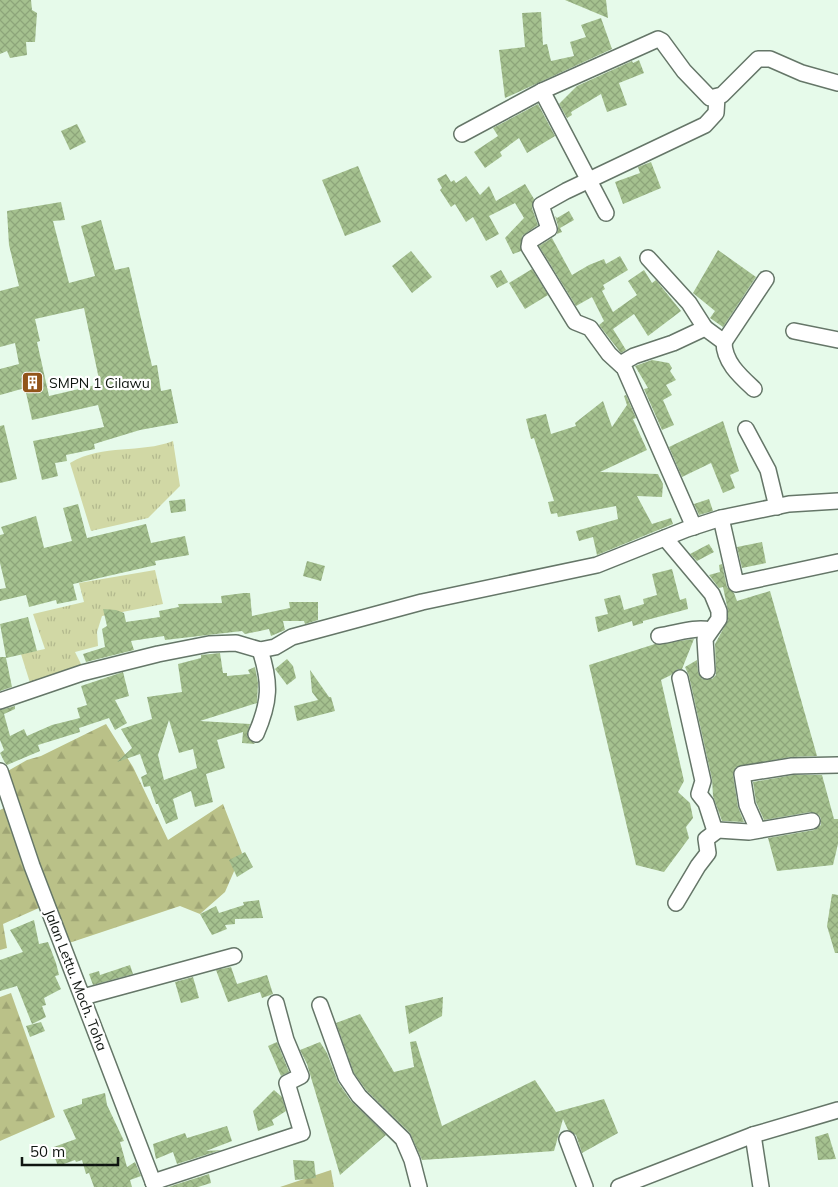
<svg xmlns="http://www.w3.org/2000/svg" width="838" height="1187" font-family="Mulish,sans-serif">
  <defs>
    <pattern id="grass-tufts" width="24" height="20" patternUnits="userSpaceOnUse" patternTransform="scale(1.25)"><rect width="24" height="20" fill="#d1d8a5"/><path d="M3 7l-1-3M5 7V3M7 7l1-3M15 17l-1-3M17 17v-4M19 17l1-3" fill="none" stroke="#b2b88d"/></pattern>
    <pattern id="forest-firs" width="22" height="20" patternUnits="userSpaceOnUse" patternTransform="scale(1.25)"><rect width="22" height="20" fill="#bac188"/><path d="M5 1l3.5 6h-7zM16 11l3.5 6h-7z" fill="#9fa574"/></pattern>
    <pattern id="building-cross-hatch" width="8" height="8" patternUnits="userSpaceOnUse" patternTransform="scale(1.25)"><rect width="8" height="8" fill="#a5c18f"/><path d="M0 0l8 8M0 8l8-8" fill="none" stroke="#8da57a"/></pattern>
  </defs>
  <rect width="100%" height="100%" fill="#e6faea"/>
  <g fill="url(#grass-tufts)">
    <path d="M173,441L180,486L148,518L91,531L70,463C104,443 140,454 173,441Z"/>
    <path d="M155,570L163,604L102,616L97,632L98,646L75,652L83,668L31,686L21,654L45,649L33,614L84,602L79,583Z"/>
  </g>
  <g fill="url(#forest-firs)">
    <path d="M106,724L133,767L168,840L223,804L242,853L225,892L200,914L180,906L66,944L6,772L27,760L41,756Z"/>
    <path d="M6,807L41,907L3,924L7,948L0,950V810Z"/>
    <path d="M11,993L55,1117L0,1141V997Z"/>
    <path d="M331,1170L334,1187H280Z"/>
  </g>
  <g fill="url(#building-cross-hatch)" fill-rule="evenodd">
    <path d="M0,0H31L32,10L37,13L35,42H26L27,55L10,58L7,51L0,54Z"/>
    <path d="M565,0H606L608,18Z"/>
    <path d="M541,12L543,45L547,44L551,61L574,56L570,42L586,37L581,25L601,18L612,49L505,98L499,50L525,47L522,13Z"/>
    <path d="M639,60L644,73L619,83L627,105L607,112L601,94L571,112L572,115L567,118L559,104L577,86L632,61L633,63Z"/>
    <path d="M538,104L555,136L527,153L519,138L500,152L502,156L485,168L474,152L498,136L493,128Z"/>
    <path d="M77,124L86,142L70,150L61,131Z"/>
    <path d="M651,162L661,188L623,204L615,182L640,173L638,167Z"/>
    <path d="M358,166L381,222L345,236L322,180Z"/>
    <path d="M446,174L451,182L454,180L456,183L466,176L480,195L489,186L496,201L525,184L534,199L532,208L538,225L522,236L521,251L513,254L505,238L524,218L515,203L489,216L499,234L486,241L473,217L466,222L455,204L451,207L440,190L442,188L437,179Z"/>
    <path d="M61,202L65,220L53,221L69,283L95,276L81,226L101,220L115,270L129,267L152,366L157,365L161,391L171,389L178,423L140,430L94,444L95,449L66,455L67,461L55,463L58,476L42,480L33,441L104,427L98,405L32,420L25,388L0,395V369L19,364L15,343L0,347V291L19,286L9,245L7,211ZM84,308L100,384L49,396L37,342L40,341L35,319Z"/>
    <path d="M569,211L574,220L560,228L562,232L557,234L558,226L555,216L557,218Z"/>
    <path d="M552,238L572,275L589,265L604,259L606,264L620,256L628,270L603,285L605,289L602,291L613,312L637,295L628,281L644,270L652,283L656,280L681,311L648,336L634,314L613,329L626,350L621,353L599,325L604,321L592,297L576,306L539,246Z"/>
    <path d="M718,250L756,277L723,327L710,318L715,311L693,293Z"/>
    <path d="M411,251L432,277L412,293L392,266Z"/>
    <path d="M532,269L548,295L525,309L509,283Z"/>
    <path d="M501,270L508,282L497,288L490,276Z"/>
    <path d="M652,360L669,363L672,368L670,371L676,380L666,385L672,395L663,400L674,425L662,430L644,389L648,388L635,366Z"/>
    <path d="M626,395L636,418L633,419L647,450L600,472L658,474L663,484L662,497L637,496L652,524L671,518L673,524L597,555L593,537L579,541L576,531L618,519L616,506L558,517L557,513L551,514L548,502L554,501L534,438L531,439L526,419L546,414L551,434L576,426L575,423L603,401L612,427L627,405L624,396Z"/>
    <path d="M723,421L739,471L730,475L735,488L723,493L711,463L682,477L669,447Z"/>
    <path d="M4,425L17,479L0,483V426Z"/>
    <path d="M185,499L186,511L171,513L169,501Z"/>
    <path d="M709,499L713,511L699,515L694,504Z"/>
    <path d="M78,504L87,538L146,524L151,543L185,536L189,555L155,561L156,565L73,584L77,600L57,604L56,600L29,607L26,595L0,601V589L6,588L0,563V535L4,534L1,527L36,516L44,548L72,541L63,508Z"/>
    <path d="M762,542L766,563L742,568L737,547Z"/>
    <path d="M709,544L714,552L697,561L690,554Z"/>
    <path d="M307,561L325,566L321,581L303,576Z"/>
    <path d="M722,564L727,587L734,593L737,601L770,591L817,756L791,757L736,767L733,775L738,807L744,822L722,821L713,796L712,779L689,676L685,667L697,660L698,672L702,679H712L716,675L715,644L728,620V611L723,587L719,588L709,575L720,572L719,565Z"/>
    <path d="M672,569L680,600L686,598L688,609L643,621V623L633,626L632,621L598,632L595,617L608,614L604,599L620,595L624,610L644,604L643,599L657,595L652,574Z"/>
    <path d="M244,593H250L252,616L290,608L289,602H318V620L305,624L304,621H283L285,630L271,636L269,629L245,634L242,631L165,640L164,636L131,641L134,650L86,662L83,654L105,647L102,629L107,626L103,609L116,610L124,613L126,622L160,617L159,611L179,607L178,604L222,603L221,596Z"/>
    <path d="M28,617L37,651L6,658L12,687L0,691V657H6L0,624Z"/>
    <path d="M694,639L682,669H678L671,675L661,680L684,781L678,792L690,803L693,818L686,827L689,838L664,872L636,865L589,665L655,644Z"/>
    <path d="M220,653L223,673H227V676L250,674L248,670L255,667L258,683L257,703L200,721L250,724L247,736L255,744L242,743L243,732L217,740L225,768L206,774L213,802L195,807L191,791L173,799L178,819L166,824L158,804H156L150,786L144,787L141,777L147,774L140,754L117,762L132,748L121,729L152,719L147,697L182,692L178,664L201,658V655ZM169,720L179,753L193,749L197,768L164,780L158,755Z"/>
    <path d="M287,659L293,666L296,678L287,685L275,669Z"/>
    <path d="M310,670L329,697H331L335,711L297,721L294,706L318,700L312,692Z"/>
    <path d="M123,672L129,696L115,700L127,723L115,730L109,718L79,728L80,732L38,745L40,751L7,765L5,763L0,753L4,750L0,740V710L15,706V709L4,714L10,736L24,729L27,736L52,725L80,718L77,708L87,705L81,686Z"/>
    <path d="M793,775H822L834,819H838V844L833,865L777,871L768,838L814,830L821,825V819L819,815L811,812L764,820L756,802L753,782Z"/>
    <path d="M245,852L253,867L237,877L229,860Z"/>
    <path d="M832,894L838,895V953H835L827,926Z"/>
    <path d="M259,900L263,918L235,919V924L225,925L227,929L212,935L200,914L216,906L219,913L244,905L243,902Z"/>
    <path d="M34,920L39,944L48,942L56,963L59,975L55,976L61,989L44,998L46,1005L42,1006L46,1017L32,1024L17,986L0,991V960L23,952L10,930Z"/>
    <path d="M130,965L133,974L93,985L89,974L99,971L100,975Z"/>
    <path d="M231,967L237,984L267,975L273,994L262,998L260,992L228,1002L216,970Z"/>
    <path d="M193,977L199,998L181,1003L175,982Z"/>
    <path d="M443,997L442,1016L409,1034L405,1006Z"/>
    <path d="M360,1014L394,1072L414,1067L410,1042L416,1041L442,1126L535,1080L556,1112L604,1099L618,1133L582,1153L576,1135L568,1130L563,1119L554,1151L422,1160L410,1133L366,1090L354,1073L336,1023Z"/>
    <path d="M41,1022L45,1031L30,1037L26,1026Z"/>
    <path d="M277,1042L289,1072L281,1076L268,1046Z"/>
    <path d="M320,1042L327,1053L338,1082L351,1101L386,1135L340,1175L307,1064L300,1050Z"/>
    <path d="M274,1090L282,1097L286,1111L272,1120L274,1125L258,1131L253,1111Z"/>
    <path d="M105,1093L107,1105L124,1141L120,1142L127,1167L135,1162L141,1176L130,1180L132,1187H94L89,1173L86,1174L82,1160L76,1162L75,1160L58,1166L51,1148L76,1139L63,1110L82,1104V1099Z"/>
    <path d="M227,1126L232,1141L206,1151L221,1150L177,1164L173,1152L156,1159L153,1144L185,1133L187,1138Z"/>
    <path d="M828,1133L836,1159L818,1160L815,1137Z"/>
    <path d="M293,1160L314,1161L316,1178L295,1180Z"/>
    <path d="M209,1174L211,1183L198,1187H168Z"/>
  </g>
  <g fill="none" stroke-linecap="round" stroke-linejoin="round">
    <defs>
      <g id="street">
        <path d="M542,91L606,213"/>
        <path d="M462,134L542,91L658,39L662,41L684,71L710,98L722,95L758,59H770L802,73L838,83"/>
        <path d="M648,258L689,303L705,328"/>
        <path d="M794,331L838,340"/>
        <path d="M724,342L766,279"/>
        <path d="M622,366L609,354L590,328L575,322L529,247L530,241L549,229L541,205L566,191L705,125L716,113L717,97"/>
        <path d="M746,429L768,470L777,507"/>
        <path d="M721,518L736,584L838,562"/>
        <path d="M694,527L622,363L634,356L673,343L705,328L724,342C724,362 740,376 754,389"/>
        <path d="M665,538L712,594L719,611V619L705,639L707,671"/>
        <path d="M659,636C675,634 695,626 710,630"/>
        <path d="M680,678L703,781L699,794L706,803L715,831"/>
        <path d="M0,701L82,673L158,654L209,644L236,643L260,650L275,647L292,637L422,602L597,565L687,529L721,518L789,504L838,501"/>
        <path d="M256,734C270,702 271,683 260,650"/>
        <path d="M0,771L32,866L155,1187"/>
        <path d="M758,830L747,805L742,774L792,766L838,765"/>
        <path d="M676,903L698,866L708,853L706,839L718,830L749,832L812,821"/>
        <path d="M83,997L234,956"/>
        <path d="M320,1005L346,1077L359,1096L403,1139L412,1160L419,1187"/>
        <path d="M753,1135L761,1187"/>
        <path d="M567,1139L585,1187"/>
        <path d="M153,1182L302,1133L287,1083L301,1076L286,1040L276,1003"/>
        <path d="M619,1187L753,1135L838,1110"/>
      </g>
    </defs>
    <use href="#street" stroke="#657668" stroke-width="18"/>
    <use href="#street" stroke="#fff" stroke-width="15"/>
  </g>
  <defs>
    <symbol id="building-square" viewBox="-11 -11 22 22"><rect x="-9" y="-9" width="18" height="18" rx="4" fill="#92541a" stroke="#fff"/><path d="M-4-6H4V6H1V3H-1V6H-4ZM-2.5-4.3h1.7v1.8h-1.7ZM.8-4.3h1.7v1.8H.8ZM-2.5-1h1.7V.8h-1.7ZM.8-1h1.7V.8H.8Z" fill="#fff"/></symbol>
  </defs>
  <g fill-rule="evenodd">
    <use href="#building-square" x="20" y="370" width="25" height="25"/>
  </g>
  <g text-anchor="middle" stroke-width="4.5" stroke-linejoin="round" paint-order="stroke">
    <g font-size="14" fill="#0f1510" stroke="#fff" text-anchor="start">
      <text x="49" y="388">SMPN 1 Cilawu</text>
    </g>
    <g font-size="14" fill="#0f1510" stroke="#fff">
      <text transform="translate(76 980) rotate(69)" y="5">Jalan Lettu. Moch. Toha</text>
    </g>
  </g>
  <path d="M22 1157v8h96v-8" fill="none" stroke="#0f1510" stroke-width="2.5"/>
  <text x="30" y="1157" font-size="15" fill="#0f1510" stroke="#ffffff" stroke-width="4" paint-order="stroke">50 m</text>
</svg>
